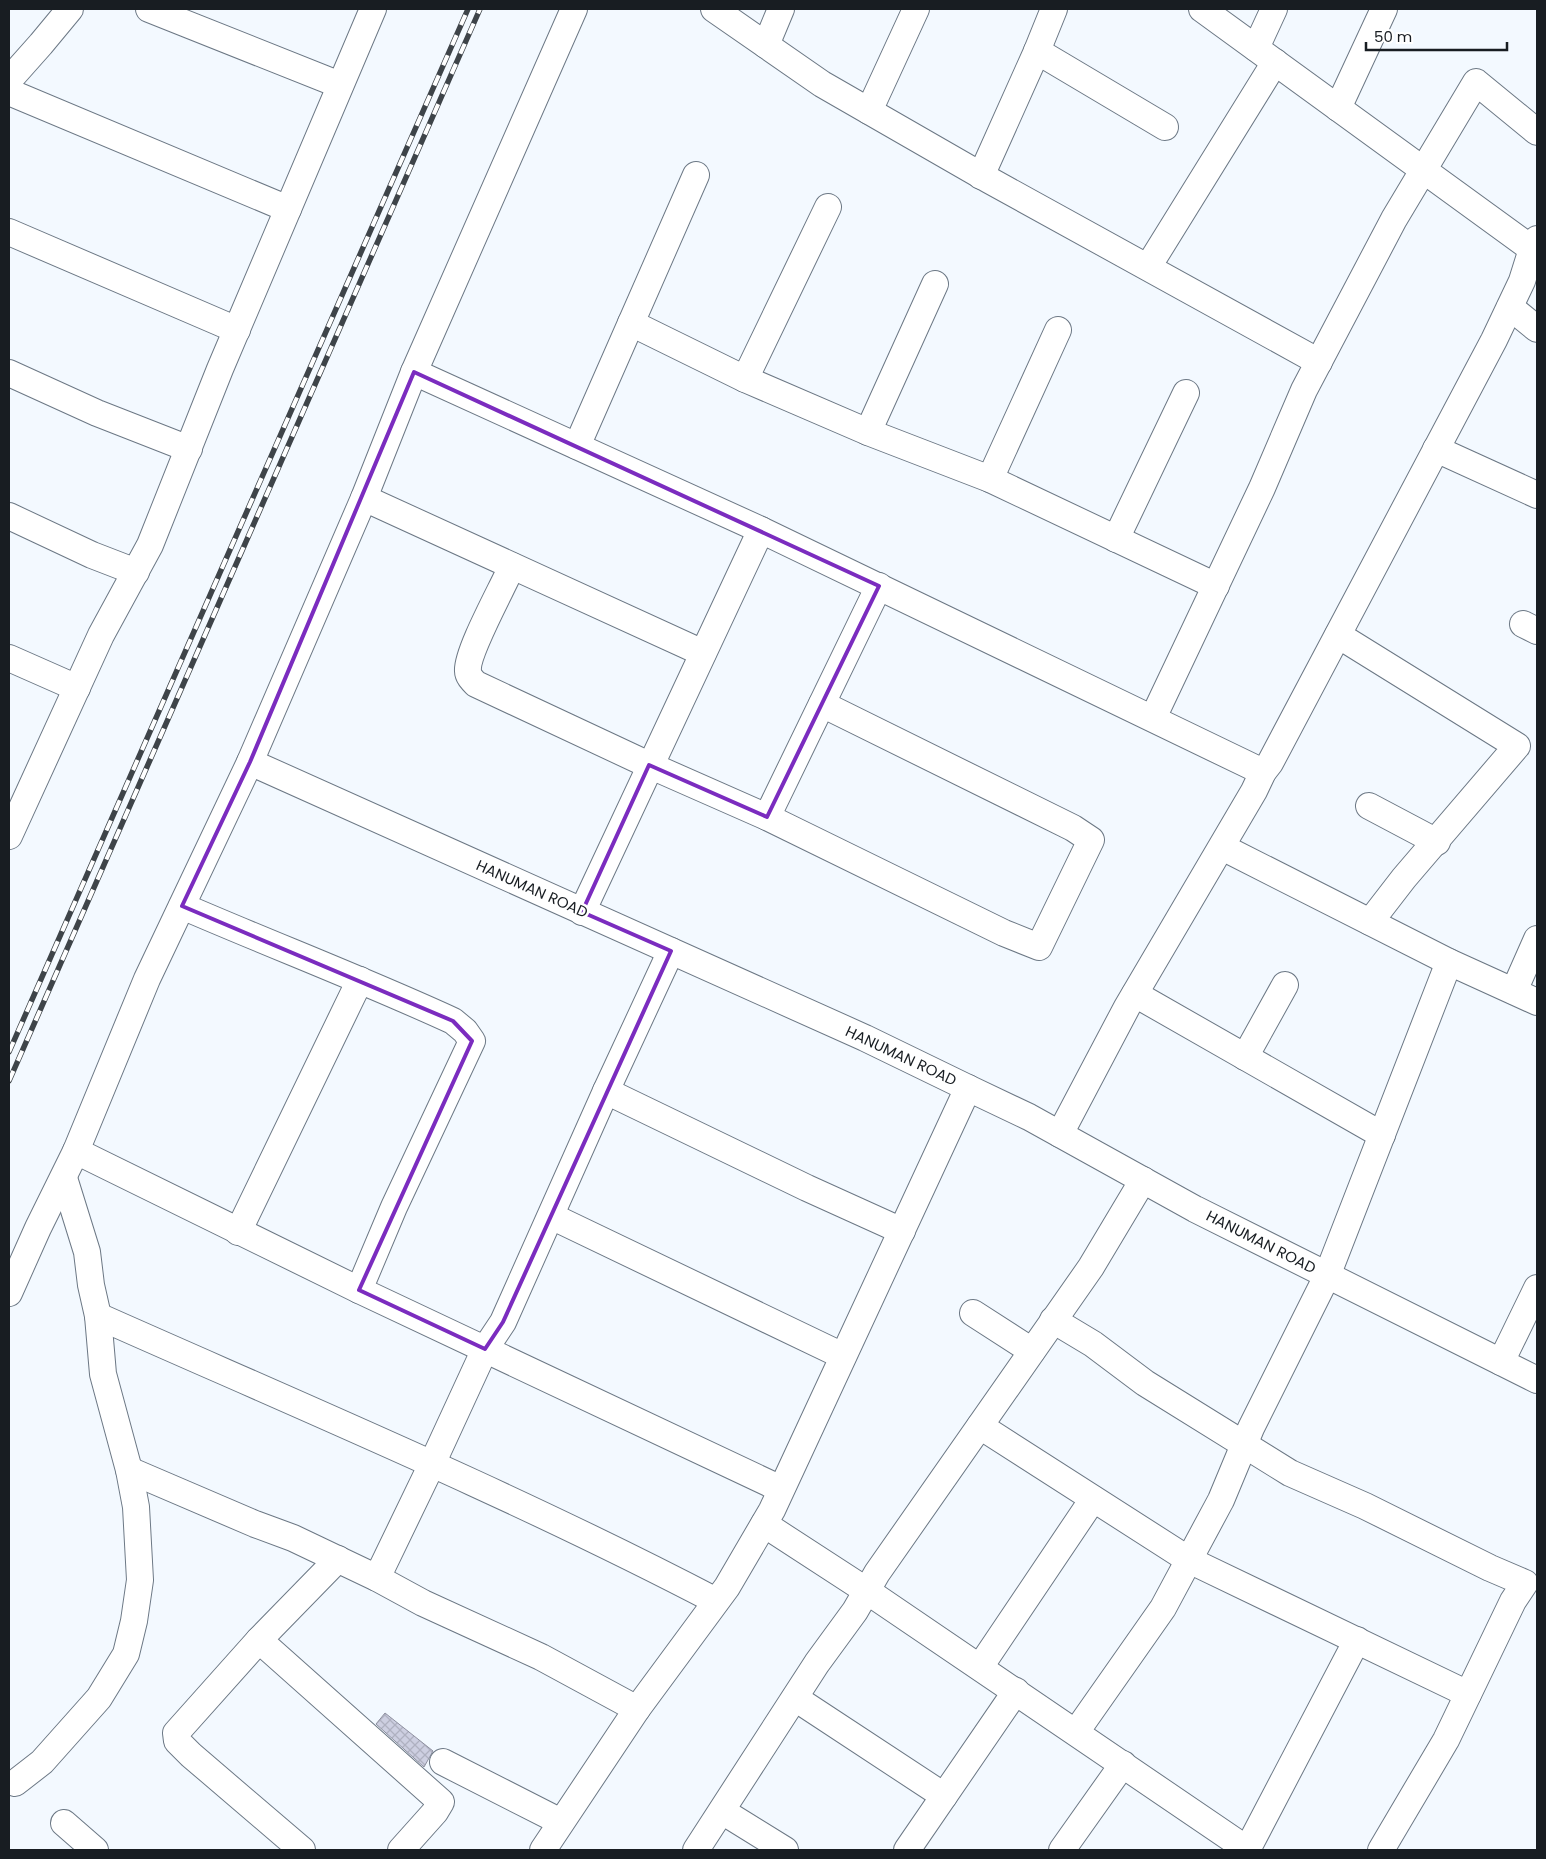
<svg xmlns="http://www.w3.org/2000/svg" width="1546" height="1859" font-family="Poppins,sans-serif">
  <defs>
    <pattern id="building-cross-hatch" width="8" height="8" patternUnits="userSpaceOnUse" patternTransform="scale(1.25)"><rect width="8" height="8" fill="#cdcfe1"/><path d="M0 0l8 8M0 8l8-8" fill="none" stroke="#afb1c1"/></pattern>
  </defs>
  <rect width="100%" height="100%" fill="#f3f9ff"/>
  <path fill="url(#building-cross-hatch)" stroke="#8e90a0" d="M385,1713L433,1751L424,1767L376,1724Z"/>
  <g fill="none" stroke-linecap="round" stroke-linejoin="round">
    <defs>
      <g id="minor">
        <path d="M149,9L340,85"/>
        <path d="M714,9L822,84L989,180L1319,362"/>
        <path d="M1202,9L1532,249"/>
        <path d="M766,45L781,9"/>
        <path d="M1256,48L1274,9"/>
        <path d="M1037,51L1165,127"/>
        <path d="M9,80L41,44L70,9"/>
        <path d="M9,92L288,209"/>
        <path d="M1338,108L1384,9"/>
        <path d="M869,111L916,9"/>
        <path d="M981,176L1037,51L1054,9"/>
        <path d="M9,232L237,330"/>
        <path d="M1148,267L1275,62"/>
        <path d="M1510,307L1537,329"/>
        <path d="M631,323L745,379L868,432L990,479L1216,586"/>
        <path d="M414,372L761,530L1263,772"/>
        <path d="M9,373L97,413L189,449"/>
        <path d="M745,379L828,207"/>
        <path d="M868,432L935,284"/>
        <path d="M577,446L696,175"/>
        <path d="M1436,449L1537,495"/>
        <path d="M990,479L1058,330"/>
        <path d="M364,498L703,653"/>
        <path d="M9,516L92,555L136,572"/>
        <path d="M1116,539L1186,393"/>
        <path d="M512,566C503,587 466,653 468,671C468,676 472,680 476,684L649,765L767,817L1004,933L1039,947L1091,840L1073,828L822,704"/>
        <path d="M1523,624L1537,631"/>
        <path d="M1338,635L1517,746L1404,878L1370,922"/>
        <path d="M9,658L77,688"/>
        <path d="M1153,718L1262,488L1304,390L1394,219L1476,82L1537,132"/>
        <path d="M250,762L865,1038L968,1088L1029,1117L1195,1209L1537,1380"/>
        <path d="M1369,806L1437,842"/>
        <path d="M767,817L879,586"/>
        <path d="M9,836L101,635L150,545L220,369L373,9"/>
        <path d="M1222,847L1449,962L1537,1002"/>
        <path d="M182,906C272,945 364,980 453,1021L465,1031L472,1041L394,1207L359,1290"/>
        <path d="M582,912L761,530"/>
        <path d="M1514,991L1537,939"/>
        <path d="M1135,994L1382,1135"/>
        <path d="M1245,1057L1285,985"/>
        <path d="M606,1091L807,1188L902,1231"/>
        <path d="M1060,1134L1127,1007L1254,791L1263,772L1270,763L1494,340L1522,281L1532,249L1537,239"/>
        <path d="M76,1151L359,1290L781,1489"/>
        <path d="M551,1216L843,1356"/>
        <path d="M238,1232L360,980"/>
        <path d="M9,1293L38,1228L76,1151L147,979L250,762L364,498L414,372L574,9"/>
        <path d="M973,1313L1032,1351"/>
        <path d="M98,1316C305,1408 515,1496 716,1601"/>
        <path d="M1053,1320L1093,1344L1145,1383L1290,1473L1365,1506L1490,1568L1525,1583L1513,1601L1446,1740L1381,1850"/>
        <path d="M1501,1362L1537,1288"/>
        <path d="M980,1426L1189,1560L1468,1694"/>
        <path d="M129,1470L255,1524L293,1538L377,1578L423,1603L541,1657L637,1709"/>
        <path d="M764,1524L867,1591L1248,1850"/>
        <path d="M377,1578L432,1464L485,1349L503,1322L606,1091L671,951"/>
        <path d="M259,1640L441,1802L435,1812L401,1850"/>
        <path d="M980,1667L1093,1499"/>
        <path d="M795,1698L944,1796"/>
        <path d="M1076,1732L1163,1608L1221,1500L1251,1428L1327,1276L1449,962"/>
        <path d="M443,1762L561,1822"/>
        <path d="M15,1783L42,1762L99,1698L126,1654L134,1621L140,1580L136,1507L129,1470L103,1374L98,1316L91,1285L87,1252L64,1178"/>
        <path d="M722,1811L785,1850"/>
        <path d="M64,1823L95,1850"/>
        <path d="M302,1850L191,1755L177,1741L176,1733L259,1640L338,1559"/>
        <path d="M543,1850L637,1709L727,1587L772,1510L968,1088"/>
        <path d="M696,1850L817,1663L855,1611L877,1573L1091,1267L1143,1180"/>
        <path d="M907,1850L1016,1691"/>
        <path d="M1062,1850L1123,1764"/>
        <path d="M1247,1850L1357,1640"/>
      </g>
    </defs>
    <use href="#minor" stroke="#6c7885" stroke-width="28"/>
    <use href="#minor" stroke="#fff" stroke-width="26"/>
    <defs>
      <g id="rail">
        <path d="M9,1052L468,9"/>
        <path d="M9,1081L480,9"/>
      </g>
    </defs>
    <use href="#rail" stroke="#3e4449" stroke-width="5.5"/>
    <use href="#rail" stroke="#fff" stroke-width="4" stroke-dasharray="11" stroke-linecap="butt"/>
  </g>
  <path fill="none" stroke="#7b2cbf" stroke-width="4" stroke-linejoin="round" d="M414,372L879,586L767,817L649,765L582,912L671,951L503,1322L485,1349L359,1290L472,1041L453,1021L182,906L250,762Z"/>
  <g text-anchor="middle" stroke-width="5" stroke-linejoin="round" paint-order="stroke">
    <g font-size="15" fill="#181d22" stroke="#fff">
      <text transform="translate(532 889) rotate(24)" y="5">HANUMAN ROAD</text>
      <text transform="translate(901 1056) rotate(25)" y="5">HANUMAN ROAD</text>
      <text transform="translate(1261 1242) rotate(27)" y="5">HANUMAN ROAD</text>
    </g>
  </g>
  <rect width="1546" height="1859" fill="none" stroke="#181d22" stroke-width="20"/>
  <path d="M1366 42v8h141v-8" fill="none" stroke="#181d22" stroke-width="2.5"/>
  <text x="1374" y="42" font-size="15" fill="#181d22" stroke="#ffffff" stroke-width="4" paint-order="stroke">50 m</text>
</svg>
